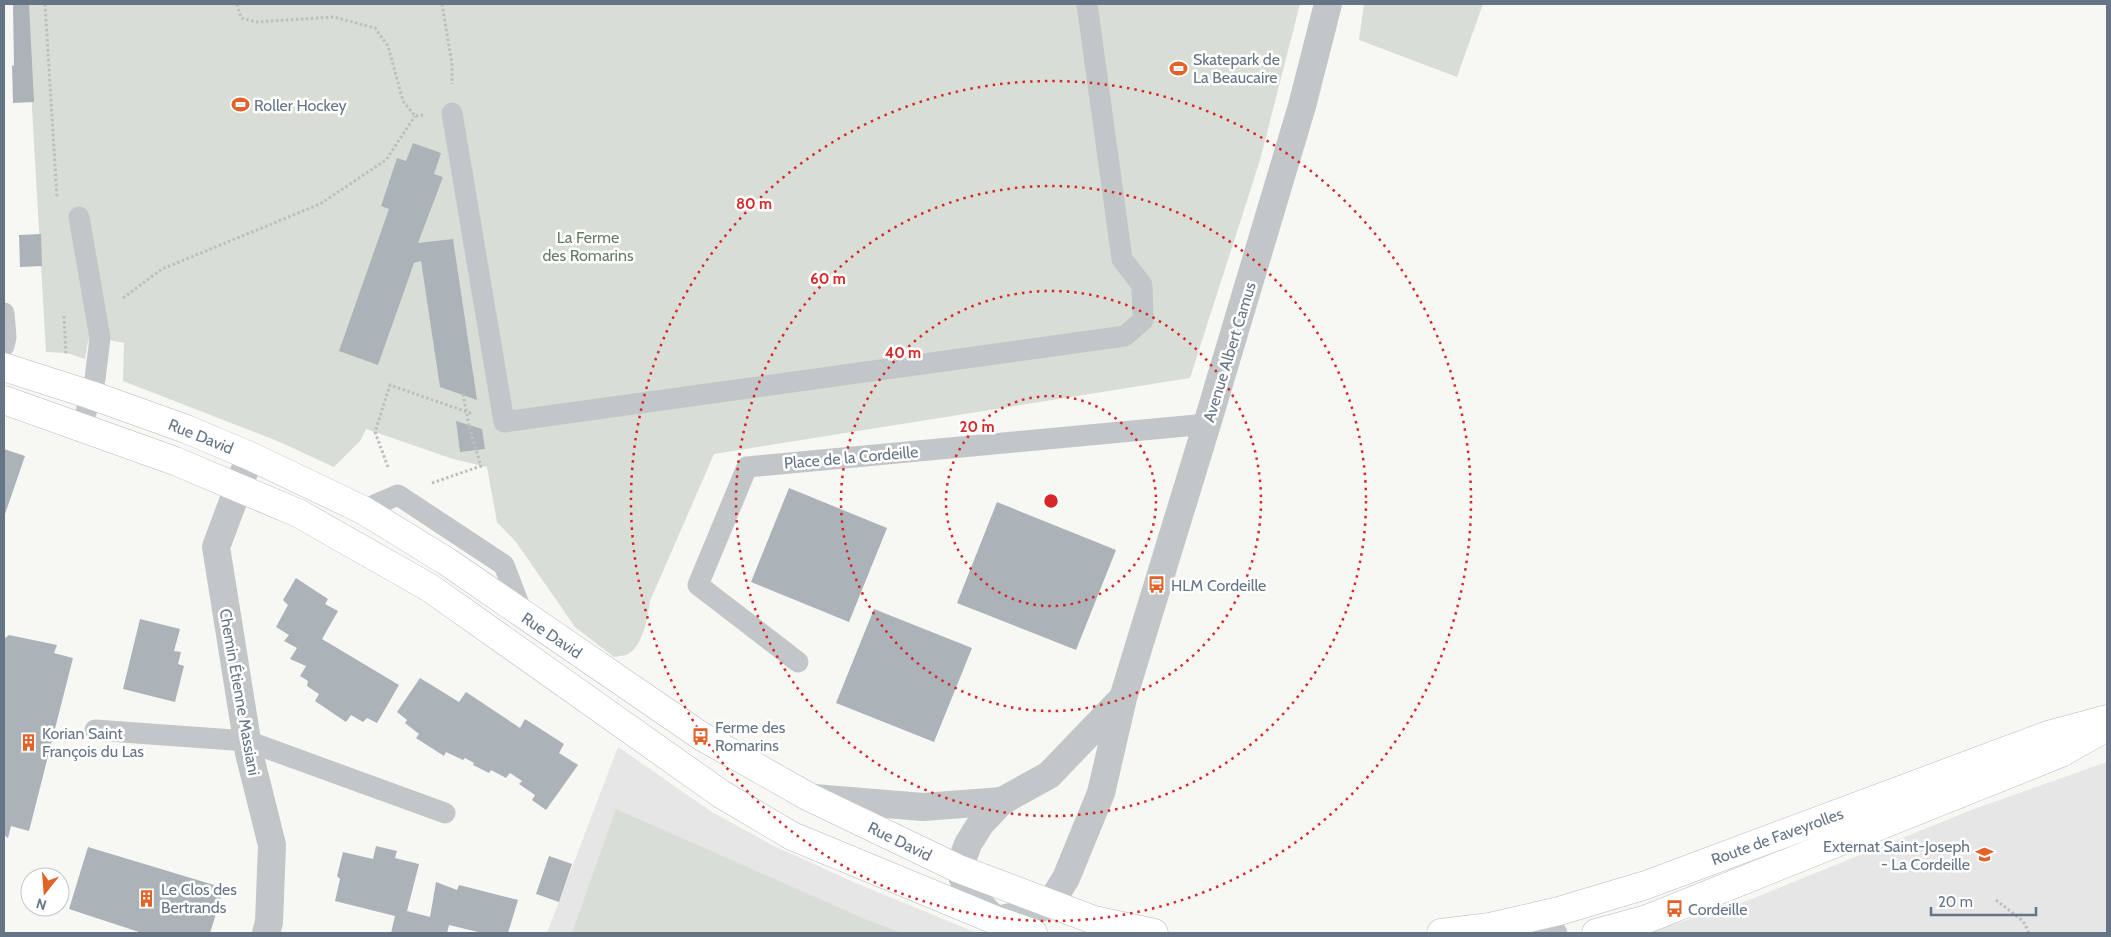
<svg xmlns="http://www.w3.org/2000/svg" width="2111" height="937" font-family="Cabin,sans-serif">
  <rect width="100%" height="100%" fill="#f7f7f4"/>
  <g fill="#e5e6e5">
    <path d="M618,747L712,812L774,846L858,884L977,933H547Z"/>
    <path d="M2107,762V933H1647L1749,900L1974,809Z"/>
  </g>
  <g fill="#d8ded5">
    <path d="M26,4H1300L1260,160L1190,378L714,454L650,601C648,616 643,648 626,655C622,656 618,656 614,657L575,627L516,542L497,522L487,467L453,459L366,429L360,441L334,467L275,440L123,381L124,343L100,338L88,341L85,359L67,353L46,352Z"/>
    <path d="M1364,4H1483L1457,77L1359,40Z"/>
    <path d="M616,809L867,920L902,933H572Z"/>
  </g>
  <g fill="#abb3b9">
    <path d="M13,4H29L34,102L13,103L12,65L14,66Z"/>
    <path d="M413,143L441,153L434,174L443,177L418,243L453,239L477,400L440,387L421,261L414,263L378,365L339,351L389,209L381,206L397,158L406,161Z"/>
    <path d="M41,234L42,266L20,267L19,235Z"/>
    <path d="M456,421L482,429L485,449L460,452Z"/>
    <path d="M4,449L25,456L4,517Z"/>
    <path d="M789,488L887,528L849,622L751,582Z"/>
    <path d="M997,502L1116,550L1076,650L957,603Z"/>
    <path d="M296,578L328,599L325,604L338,611L322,639L399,685L377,723L367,718L363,722L351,715L346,722L315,701L319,694L307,686L308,681L300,676L306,666L290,659L297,648L284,641L289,635L276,627L288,605L283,600Z"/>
    <path d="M874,609L972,648L934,742L836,703Z"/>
    <path d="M140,619L180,629L174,651L181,652L178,664L184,666L175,702L123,689Z"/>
    <path d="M9,635L57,645L54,653L73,658L29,831L11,826L8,838L4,835V642L5,638Z"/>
    <path d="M420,678L459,702L466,692L520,728L525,719L564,744L559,753L578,765L546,810L532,800L535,795L519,784L522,781L510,773L506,778L491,770L489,773L473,765L474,763L465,758L463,760L446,752L444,756L416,738L419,734L405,723L407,720L397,712Z"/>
    <path d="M376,846L397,851L395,858L419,864L407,911L430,917L436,882L457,890L459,885L518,900L508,933H482L449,925L447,933H391L395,916L335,901L340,879L337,876L343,852L373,859Z"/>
    <path d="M88,847L224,888L210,933H142L69,909Z"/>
    <path d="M549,856L572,864L559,902L536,894Z"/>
  </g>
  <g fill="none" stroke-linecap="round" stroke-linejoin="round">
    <defs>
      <g id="secondary">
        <path d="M4,367L91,395L186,429L250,456L363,510L446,561L701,736L809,797L959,869L1094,920L1154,933"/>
        <path d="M4,400L175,461L298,513L430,588L721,794L792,836L995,920L1033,933"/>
        <path d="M1441,933L1490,927L1559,911L1646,885L2048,735L2107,719"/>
        <path d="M1596,933L1647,919L2061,753L2098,732"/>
      </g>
    </defs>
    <use href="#secondary" stroke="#b6bbc0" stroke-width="29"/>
    <g stroke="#bcbec1" stroke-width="3" stroke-dasharray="2.5 2.5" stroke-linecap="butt">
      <path d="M45,4L57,198"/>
      <path d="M237,4L241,18L256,22L334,17L375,28L388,46L403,101L415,116L423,115"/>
      <path d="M442,4L452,64V84"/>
      <path d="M123,298L162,269L320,204L386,160L415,116"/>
      <path d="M64,316L66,355"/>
      <path d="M388,467L375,432L390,385L473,414"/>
      <path d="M432,483L481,466L469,426"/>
      <path d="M1996,900L2023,921L2029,933"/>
    </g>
    <g stroke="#c2c6c9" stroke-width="21">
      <path d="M452,113L504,422L1125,336L1143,320L1142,285L1122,259L1087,4"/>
      <path d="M79,217L100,338L95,379L82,427"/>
      <path d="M4,313L6,337L4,346"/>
      <path d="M363,510L398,495L504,565L523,615"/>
      <path d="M798,662L698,585L747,467L1207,424"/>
      <path d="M95,730L247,741L445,813"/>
      <path d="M1505,929L1557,933"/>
    </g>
    <path stroke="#c2c6c9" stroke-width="28" d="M250,456L216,547L249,753L272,845L269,922L266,933"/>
    <g stroke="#c2c6c9" stroke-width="28">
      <path d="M1123,698L1049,775L1002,801L981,823L968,844L959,869L970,894L995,920L1027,914L1050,904L1066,878L1101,793L1123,698L1207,424L1302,106L1328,4"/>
      <path d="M814,798L923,807L1002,801"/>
    </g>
    <use href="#secondary" stroke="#fff" stroke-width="28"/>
    <path stroke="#bcbec1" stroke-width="3" stroke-dasharray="2.5 2.5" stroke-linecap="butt" d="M463,394L469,426"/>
  </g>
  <g fill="none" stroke="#d62828" stroke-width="2.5" stroke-dasharray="2.5 5">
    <circle cx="1051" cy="501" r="105"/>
    <circle cx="1051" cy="501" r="210"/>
    <circle cx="1051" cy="501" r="315"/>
    <circle cx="1051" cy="501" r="420"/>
  </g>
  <defs>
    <symbol id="stadium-bare" viewBox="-9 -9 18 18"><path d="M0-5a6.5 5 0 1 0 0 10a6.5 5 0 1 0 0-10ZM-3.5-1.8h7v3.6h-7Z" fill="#e26229" stroke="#fff" stroke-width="2.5" paint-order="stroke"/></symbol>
    <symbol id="bus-bare" viewBox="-9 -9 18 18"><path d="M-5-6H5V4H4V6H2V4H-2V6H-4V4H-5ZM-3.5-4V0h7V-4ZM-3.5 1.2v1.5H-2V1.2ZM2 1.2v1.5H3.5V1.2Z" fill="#e26229" stroke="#fff" stroke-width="2.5" paint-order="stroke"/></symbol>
    <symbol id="building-bare" viewBox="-9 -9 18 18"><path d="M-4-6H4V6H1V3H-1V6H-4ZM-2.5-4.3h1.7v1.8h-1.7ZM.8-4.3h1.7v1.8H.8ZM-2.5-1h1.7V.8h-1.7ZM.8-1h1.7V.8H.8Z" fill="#e26229" stroke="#fff" stroke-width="2.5" paint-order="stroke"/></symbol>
    <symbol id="school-bare" viewBox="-9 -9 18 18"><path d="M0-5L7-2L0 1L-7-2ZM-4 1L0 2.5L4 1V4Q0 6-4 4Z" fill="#e26229" stroke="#fff" stroke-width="2.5" paint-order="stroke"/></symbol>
  </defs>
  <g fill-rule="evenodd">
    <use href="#stadium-bare" x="1166" y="56" width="25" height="25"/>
    <use href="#stadium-bare" x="228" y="92" width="25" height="25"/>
    <use href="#bus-bare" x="1144" y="572" width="25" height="25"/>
    <use href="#bus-bare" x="688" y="724" width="25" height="25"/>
    <use href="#building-bare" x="16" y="730" width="25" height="25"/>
    <use href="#school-bare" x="1972" y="842" width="25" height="25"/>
    <use href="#building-bare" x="134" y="886" width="25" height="25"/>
    <use href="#bus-bare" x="1662" y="896" width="25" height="25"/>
  </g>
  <g text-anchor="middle" stroke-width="5" stroke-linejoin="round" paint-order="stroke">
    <g font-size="16" fill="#667585" stroke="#fff" text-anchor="start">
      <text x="1193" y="65">Skatepark de<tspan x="1193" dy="18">La Beaucaire</tspan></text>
      <text x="254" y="111">Roller Hockey</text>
      <text x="1171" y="591">HLM Cordeille</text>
      <text x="715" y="733">Ferme des<tspan x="715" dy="18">Romarins</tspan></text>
      <text x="42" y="739">Korian Saint<tspan x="42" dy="18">François du Las</tspan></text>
      <text x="1970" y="852" text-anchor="end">Externat Saint-Joseph<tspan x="1970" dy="18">- La Cordeille</tspan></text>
      <text x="161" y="895">Le Clos des<tspan x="161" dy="18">Bertrands</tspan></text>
      <text x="1688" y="915">Cordeille</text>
    </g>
    <g font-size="16" fill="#687c65" stroke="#fff">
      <text x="588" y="243">La Ferme<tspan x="588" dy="18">des Romarins</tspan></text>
    </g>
    <g font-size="16" fill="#667585" stroke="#fff">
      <text transform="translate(1229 352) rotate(-73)" y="6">Avenue Albert Camus</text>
      <text transform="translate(201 436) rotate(22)" y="6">Rue David</text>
      <text transform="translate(851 457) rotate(-5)" y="6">Place de la Cordeille</text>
      <text transform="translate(552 635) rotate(34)" y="6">Rue David</text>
      <text transform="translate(240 692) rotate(80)" y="6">Chemin Étienne Massiani</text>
      <text transform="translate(1777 836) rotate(-20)" y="6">Route de Faveyrolles</text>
      <text transform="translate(900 841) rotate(26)" y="6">Rue David</text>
    </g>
  </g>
  <circle cx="1051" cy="501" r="8" fill="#d62828" stroke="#fff" stroke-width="2.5"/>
  <g font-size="15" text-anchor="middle" font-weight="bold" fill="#d62828" stroke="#fff" stroke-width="5" stroke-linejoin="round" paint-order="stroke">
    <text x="754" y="209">80 m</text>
    <text x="828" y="284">60 m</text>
    <text x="903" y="358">40 m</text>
    <text x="977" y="432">20 m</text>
  </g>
  <rect width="2111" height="937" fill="none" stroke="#667585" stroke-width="10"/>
  <g transform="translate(45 892) rotate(197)"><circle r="24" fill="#ffffff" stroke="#c2c8ce"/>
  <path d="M0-4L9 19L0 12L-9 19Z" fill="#e26229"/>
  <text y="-8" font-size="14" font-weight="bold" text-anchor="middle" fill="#667585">N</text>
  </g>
  <path d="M1931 907v8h105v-8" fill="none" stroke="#667585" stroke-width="2.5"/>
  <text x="1938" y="907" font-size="15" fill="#667585" stroke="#ffffff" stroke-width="4" paint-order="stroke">20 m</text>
</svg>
